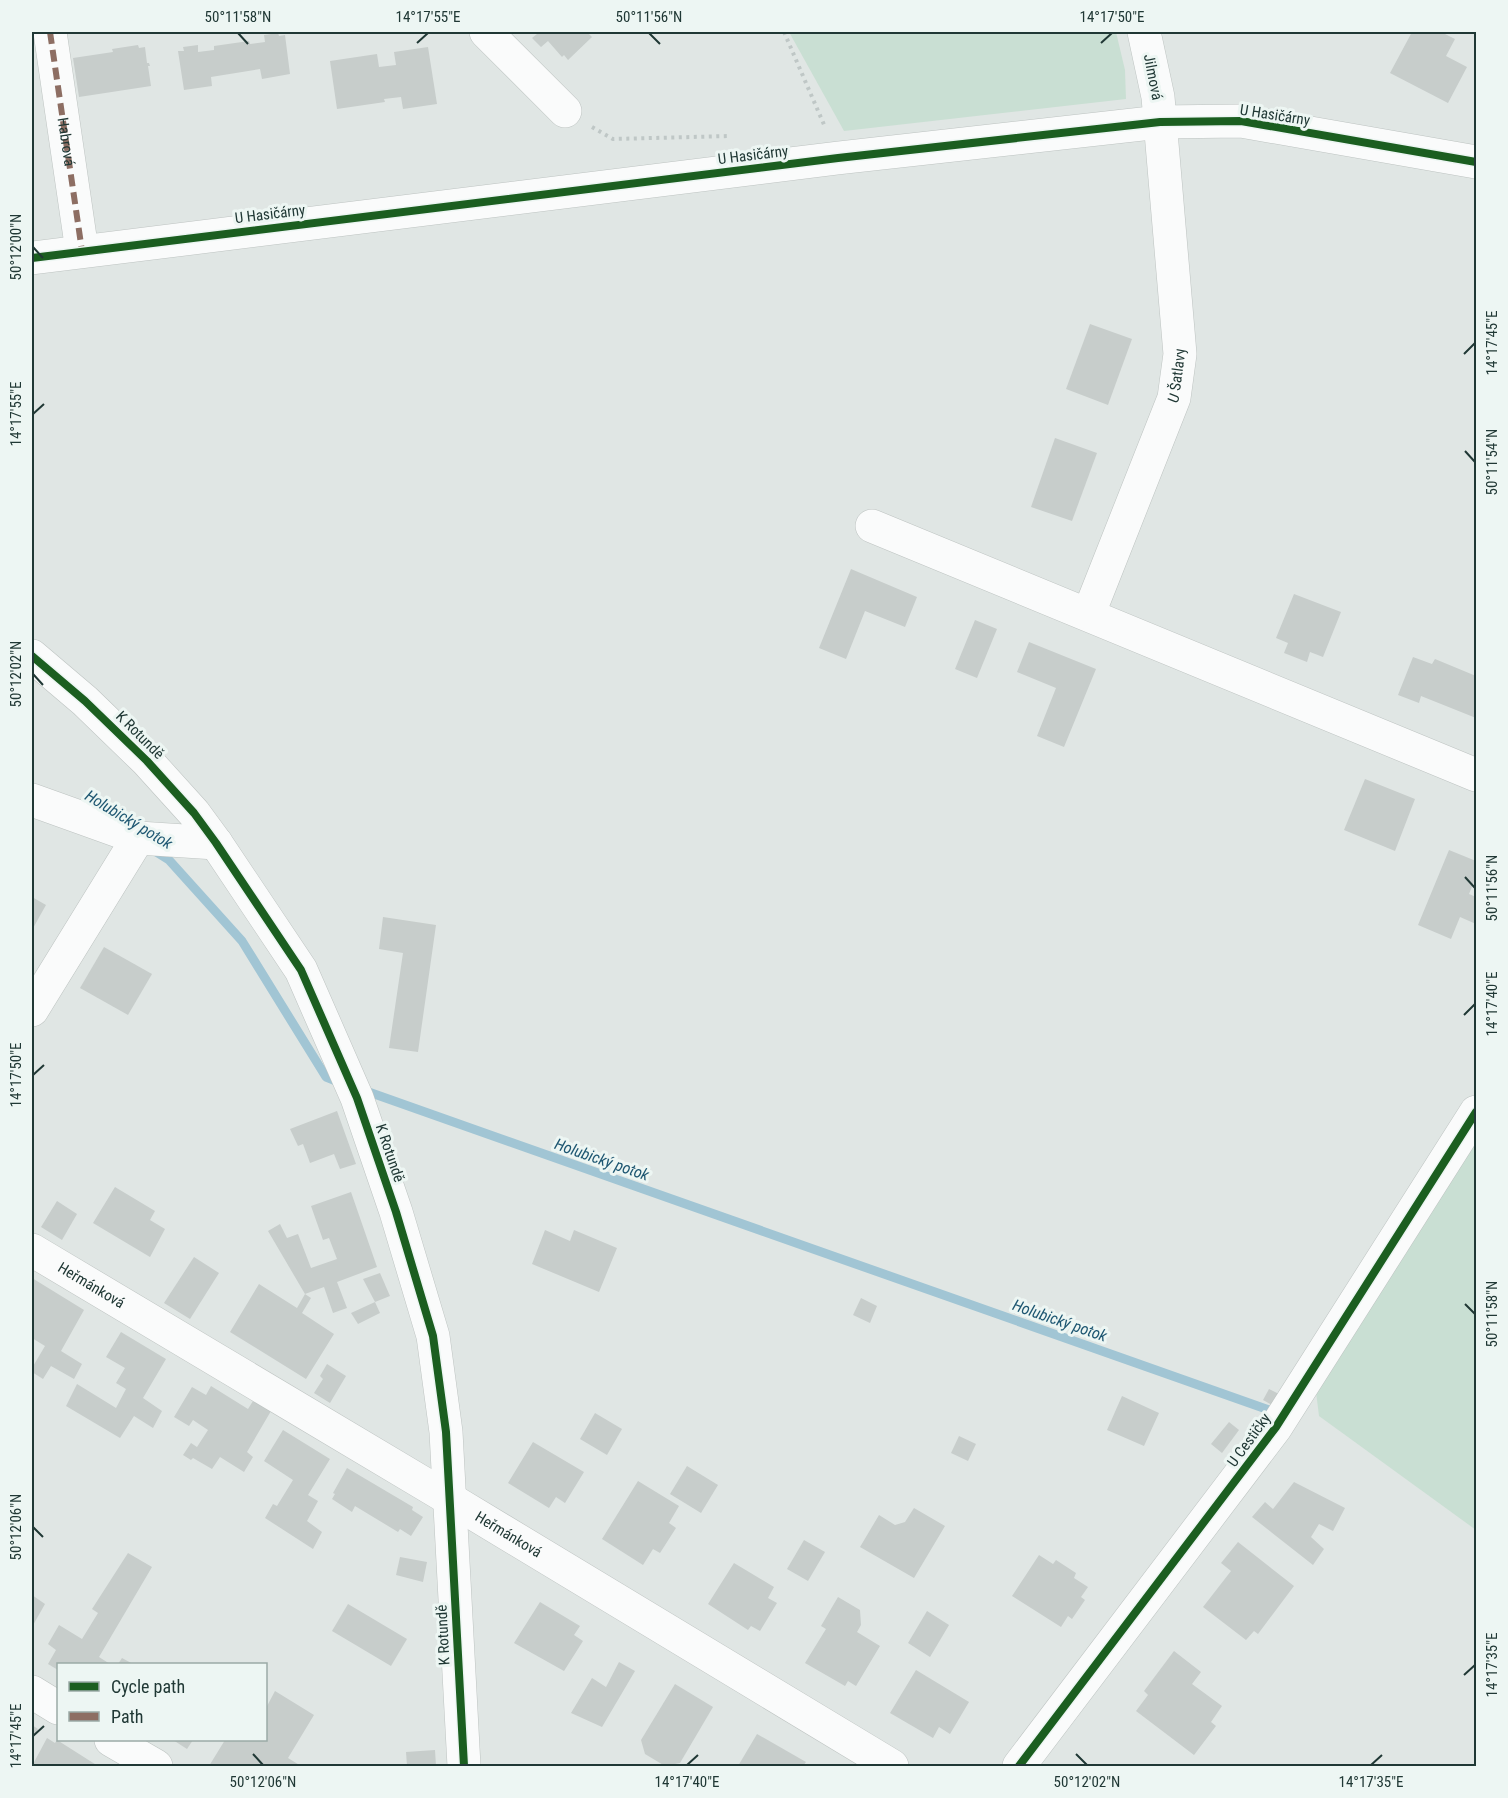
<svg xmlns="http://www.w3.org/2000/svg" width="1508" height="1798" font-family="'Roboto Condensed',sans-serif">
  <rect width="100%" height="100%" fill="#e0e6e4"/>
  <g fill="#c9dfd3">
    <path d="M789,32H1116L1125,70L1126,99L844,131Z"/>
    <path d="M1476,1129V1530L1319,1416L1316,1392Z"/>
  </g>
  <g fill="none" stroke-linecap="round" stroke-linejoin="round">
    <g stroke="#a1c5d4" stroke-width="9">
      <path d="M153,850L169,860L242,941L326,1077L341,1083"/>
      <path d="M363,1090L1269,1410"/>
    </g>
  </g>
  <g fill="#c7cdcb">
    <path d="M534,32H589L588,33L592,37L568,60L564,55L562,57L548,41L541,47L532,38L537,34Z"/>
    <path d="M1412,32H1441L1455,39L1446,56L1467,67L1448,103L1390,73Z"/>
    <path d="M278,33L279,36L285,35L290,74L262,79L260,69L211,77L212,86L184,90L178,51H184L183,47L198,45V52L214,50V46L249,41L250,44L265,42L264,35Z"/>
    <path d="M138,45L139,48L145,47L147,63H149L150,66H148L151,86L79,97L73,58L113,52L112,49Z"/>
    <path d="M428,47L437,104L403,109L401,97L384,99L385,102L337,109L330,61L377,54L379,67L396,65L394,52Z"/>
    <path d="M1090,324L1132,339L1108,405L1066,389Z"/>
    <path d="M1055,438L1097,453L1072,521L1031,507Z"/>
    <path d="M851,569L917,597L905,627L865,611L846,659L819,648Z"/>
    <path d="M1294,594L1341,612L1323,657L1310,652L1307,662L1284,653L1288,643L1276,638Z"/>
    <path d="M975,620L997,629L977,678L955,669Z"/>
    <path d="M1029,642L1096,669L1064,747L1037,736L1056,688L1017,672Z"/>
    <path d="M1413,657L1432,664L1435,659L1476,676V718L1421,696L1419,703L1398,695Z"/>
    <path d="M1365,779L1415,799L1395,851L1344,830Z"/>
    <path d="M1449,850L1476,861V877L1469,894L1476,897V924L1460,917L1451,939L1418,925Z"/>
    <path d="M32,897L46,905L32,930Z"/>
    <path d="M383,917L436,925L418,1052L389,1048L403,953L379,949Z"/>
    <path d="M104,947L152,974L128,1015L80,988Z"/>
    <path d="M337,1111L356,1164L340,1169L334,1154L310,1163L303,1144L298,1146L290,1129Z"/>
    <path d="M115,1187L155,1211L150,1220L165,1229L150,1257L93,1223Z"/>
    <path d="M351,1192L377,1267L337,1282L347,1308L333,1313L324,1287L305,1294L268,1231L280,1224L287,1238L298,1234L311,1268L337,1259L329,1238L323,1240L311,1206Z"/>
    <path d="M57,1201L77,1214L62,1240L41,1227Z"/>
    <path d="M545,1230L570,1241L574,1230L617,1248L599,1292L532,1264Z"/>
    <path d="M194,1257L219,1273L190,1319L164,1303Z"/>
    <path d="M380,1273L390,1296L375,1302L363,1279Z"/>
    <path d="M32,1278L84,1310L61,1351L82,1364L74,1379L51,1366L43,1379L32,1372V1368L45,1346L32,1338Z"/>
    <path d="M259,1284L297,1308L305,1294L311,1298L302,1313L334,1334L306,1379L230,1332Z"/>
    <path d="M861,1298L877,1306L870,1323L853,1315Z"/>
    <path d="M375,1302L380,1313L358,1324L351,1313Z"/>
    <path d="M121,1332L166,1359L143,1398L162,1411L153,1428L134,1416L120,1438L66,1406L77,1384L116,1408L126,1389L116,1383L125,1368L106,1357Z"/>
    <path d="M327,1364L346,1376L330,1403L314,1393L323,1379L320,1376Z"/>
    <path d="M211,1386L248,1409L253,1401L271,1411L247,1452L253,1457L244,1472L220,1457L212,1469L193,1458L191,1460L183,1455L191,1443L197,1447L208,1430L193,1420L189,1426L174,1417L192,1387L206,1395Z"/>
    <path d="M1269,1389L1281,1395L1274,1406L1263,1400Z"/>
    <path d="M1122,1396L1159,1413L1144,1446L1107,1430Z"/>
    <path d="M595,1413L622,1429L607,1455L580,1439Z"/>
    <path d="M1229,1422L1239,1430L1222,1453L1211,1444Z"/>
    <path d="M283,1430L330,1459L308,1495L318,1501L307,1521L322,1532L313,1549L265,1518L273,1504L277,1506L293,1480L264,1461Z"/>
    <path d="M959,1436L976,1444L968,1461L951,1453Z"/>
    <path d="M533,1442L584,1472L565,1503L556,1497L549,1508L508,1483Z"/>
    <path d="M687,1466L718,1485L701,1513L670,1494Z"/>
    <path d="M347,1468L413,1507L412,1510L423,1517L411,1536L400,1529L398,1532L355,1506L352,1512L332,1499L335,1494L333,1493Z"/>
    <path d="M638,1481L679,1506L669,1523L676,1528L660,1553L653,1549L643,1565L602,1539Z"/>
    <path d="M1294,1482L1345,1508L1333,1531L1319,1524L1311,1537L1324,1549L1313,1565L1252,1517L1265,1502L1273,1509Z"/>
    <path d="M914,1508L945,1526L914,1578L860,1547L879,1515L895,1525L905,1522Z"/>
    <path d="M804,1540L825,1552L808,1581L787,1569Z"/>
    <path d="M1238,1542L1294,1586L1258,1634L1254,1631L1246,1640L1203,1607L1231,1571L1221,1563Z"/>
    <path d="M128,1553L152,1567L99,1657L110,1664H58V1670L48,1664L56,1650L48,1644L59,1625L82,1639L98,1613L92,1609Z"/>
    <path d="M1039,1555L1053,1564L1056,1560L1076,1573L1074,1578L1088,1587L1081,1597L1085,1600L1072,1619L1068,1616L1061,1627L1012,1596Z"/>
    <path d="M400,1557L427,1562L423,1582L396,1575Z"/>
    <path d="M734,1563L774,1587L768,1598L777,1603L760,1631L751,1626L748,1630L708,1604Z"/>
    <path d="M32,1595L45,1604L32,1627Z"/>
    <path d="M838,1597L860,1610L861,1625L857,1632L880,1646L856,1686L848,1681L845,1686L805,1663L826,1629L821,1626Z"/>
    <path d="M540,1602L580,1626L574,1635L583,1641L564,1671L514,1643Z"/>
    <path d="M348,1604L407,1639L391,1666L332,1631Z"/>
    <path d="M927,1611L949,1625L930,1657L908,1643Z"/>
    <path d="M1174,1651L1201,1672L1192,1684L1222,1706L1211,1722L1216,1726L1194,1755L1136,1711L1148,1695L1144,1691Z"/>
    <path d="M122,1658L133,1664H118Z"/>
    <path d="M619,1662L635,1671L602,1727L571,1713L592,1678L606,1687Z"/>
    <path d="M916,1670L969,1702L950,1734L939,1727L933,1738L890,1713Z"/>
    <path d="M675,1684L713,1707L680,1763L665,1766L645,1754L641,1740Z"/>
    <path d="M275,1691L314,1715L288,1758L301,1766H209L225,1740H266V1708Z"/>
    <path d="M32,1725L38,1729L32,1739Z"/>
    <path d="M757,1734L806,1762L803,1766H738Z"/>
    <path d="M47,1738L55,1743L57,1740L98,1766H32Z"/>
    <path d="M173,1740H193L187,1749Z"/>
    <path d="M435,1750L436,1766H407L406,1752Z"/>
  </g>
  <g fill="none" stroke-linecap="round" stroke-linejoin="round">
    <defs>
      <g id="minor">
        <path id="s1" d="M50,32L82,251"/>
        <path d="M486,32L565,111"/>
        <path d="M32,258L838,158L1160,122L1241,121L1476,162"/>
        <path d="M872,526L1476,775"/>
        <path id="s2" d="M1089,613L1174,398L1180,354L1158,97L1144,32"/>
        <path d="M32,656L85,701L147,761L194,813L216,843L301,970L357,1098L396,1212L433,1336L446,1432L464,1766"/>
        <path d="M32,800L138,838L216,843"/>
        <path d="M32,1010L138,838"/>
        <path id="s3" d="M32,1250L448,1498L892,1766"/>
        <path d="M32,1692L58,1708"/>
        <path d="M111,1740L156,1766"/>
        <path d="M1019,1766L1276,1427L1476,1112"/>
      </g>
    </defs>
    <use href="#minor" stroke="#bdc3c1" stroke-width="34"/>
    <g stroke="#bfc7c6" stroke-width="4" stroke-dasharray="3 4.5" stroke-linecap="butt">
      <path d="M784,32L825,127"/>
      <path d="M592,127L613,139L731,136"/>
    </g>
    <use href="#minor" stroke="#fafbfb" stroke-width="33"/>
    <path stroke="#8d6e63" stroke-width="6" stroke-dasharray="12 6" stroke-linecap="butt" d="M50,32L82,251"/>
    <defs>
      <g id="cycleway">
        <path d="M32,258L838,158L1160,122L1241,121L1476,162"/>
        <path d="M32,656L85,701L147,761L194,813L216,843L301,970L357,1098L396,1212L433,1336L446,1432L464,1766"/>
        <path d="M1019,1766L1276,1427L1476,1112"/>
      </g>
    </defs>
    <use href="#cycleway" stroke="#edf6f3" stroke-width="11"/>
    <use href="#cycleway" stroke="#1b5e20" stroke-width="8"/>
  </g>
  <path fill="none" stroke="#203835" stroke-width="2" d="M238,33L248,44M649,33L660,44M417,43L428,33M1101,43L1112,33M33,247L43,258M1464,354L1475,343M33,414L44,404M1465,451L1475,462M33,674L43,685M1465,877L1475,888M1464,1015L1475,1004M33,1075L44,1065M1465,1304L1475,1314M33,1527L43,1537M1464,1675L1475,1665M33,1736L44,1726M253,1754L263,1765M1076,1754L1087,1765M687,1765L698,1755M1371,1765L1382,1755"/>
  <g text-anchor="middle" stroke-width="6" stroke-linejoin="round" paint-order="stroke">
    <g font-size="15" fill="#203835" stroke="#edf6f3">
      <text transform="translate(1153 77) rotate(79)" y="5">Jilmová</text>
      <text transform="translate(1275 115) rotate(9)" y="5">U Hasičárny</text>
      <text dy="5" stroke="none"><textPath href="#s1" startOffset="111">Habrová</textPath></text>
      <text transform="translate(753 155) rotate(-7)" y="5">U Hasičárny</text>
      <text transform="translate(270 214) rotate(-7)" y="5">U Hasičárny</text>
      <text dy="5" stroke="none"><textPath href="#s2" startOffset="254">U Šatlavy</textPath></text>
      <text transform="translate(140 735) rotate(45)" y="5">K Rotundě</text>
      <text transform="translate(390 1153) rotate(71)" y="5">K Rotundě</text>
      <text dy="5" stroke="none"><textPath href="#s3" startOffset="69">Heřmánková</textPath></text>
      <text transform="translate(1249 1440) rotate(-54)" y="5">U Cestičky</text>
      <text dy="5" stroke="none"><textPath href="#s3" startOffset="555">Heřmánková</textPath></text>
      <text transform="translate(443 1635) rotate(-93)" y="5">K Rotundě</text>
    </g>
    <g font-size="16" font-style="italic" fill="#1d5671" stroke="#edf6f3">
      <text transform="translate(129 819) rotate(31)" y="6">Holubický potok</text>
      <text transform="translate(602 1159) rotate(19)" y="6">Holubický potok</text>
      <text transform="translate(1060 1320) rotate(19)" y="6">Holubický potok</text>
    </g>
  </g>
  <rect width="1508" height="1798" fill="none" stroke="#edf6f3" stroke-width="66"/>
  <rect x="57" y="1663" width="210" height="78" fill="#edf6f3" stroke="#9baaa7" stroke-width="1.5"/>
  <rect x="69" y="1682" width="30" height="9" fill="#1b5e20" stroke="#9baaa7" stroke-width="1.5"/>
  <text x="111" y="1693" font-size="18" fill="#203835">Cycle path</text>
  <rect x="69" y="1712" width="30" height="9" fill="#8d6e63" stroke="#9baaa7" stroke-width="1.5"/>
  <text x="111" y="1723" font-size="18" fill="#203835">Path</text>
  <rect x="33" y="33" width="1442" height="1732" fill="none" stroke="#203835" stroke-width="2"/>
  <g font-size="15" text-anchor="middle" fill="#203835">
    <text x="238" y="22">50°11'58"N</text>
    <text x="428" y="22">14°17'55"E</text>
    <text x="649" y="22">50°11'56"N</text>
    <text x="1112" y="22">14°17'50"E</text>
    <text transform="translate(16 247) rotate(-90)" y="5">50°12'00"N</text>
    <text transform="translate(1492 343) rotate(-90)" y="5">14°17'45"E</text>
    <text transform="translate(16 414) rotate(-90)" y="5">14°17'55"E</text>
    <text transform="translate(1492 462) rotate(-90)" y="5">50°11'54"N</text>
    <text transform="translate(16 674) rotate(-90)" y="5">50°12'02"N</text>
    <text transform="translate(1492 888) rotate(-90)" y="5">50°11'56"N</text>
    <text transform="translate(1492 1004) rotate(-90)" y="5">14°17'40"E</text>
    <text transform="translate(16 1075) rotate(-90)" y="5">14°17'50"E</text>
    <text transform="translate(1492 1314) rotate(-90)" y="5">50°11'58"N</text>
    <text transform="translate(16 1527) rotate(-90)" y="5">50°12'06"N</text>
    <text transform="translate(1492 1665) rotate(-90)" y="5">14°17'35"E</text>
    <text transform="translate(16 1736) rotate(-90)" y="5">14°17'45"E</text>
    <text x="263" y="1787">50°12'06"N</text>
    <text x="687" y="1787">14°17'40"E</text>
    <text x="1087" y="1787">50°12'02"N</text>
    <text x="1371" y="1787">14°17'35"E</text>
  </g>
</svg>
